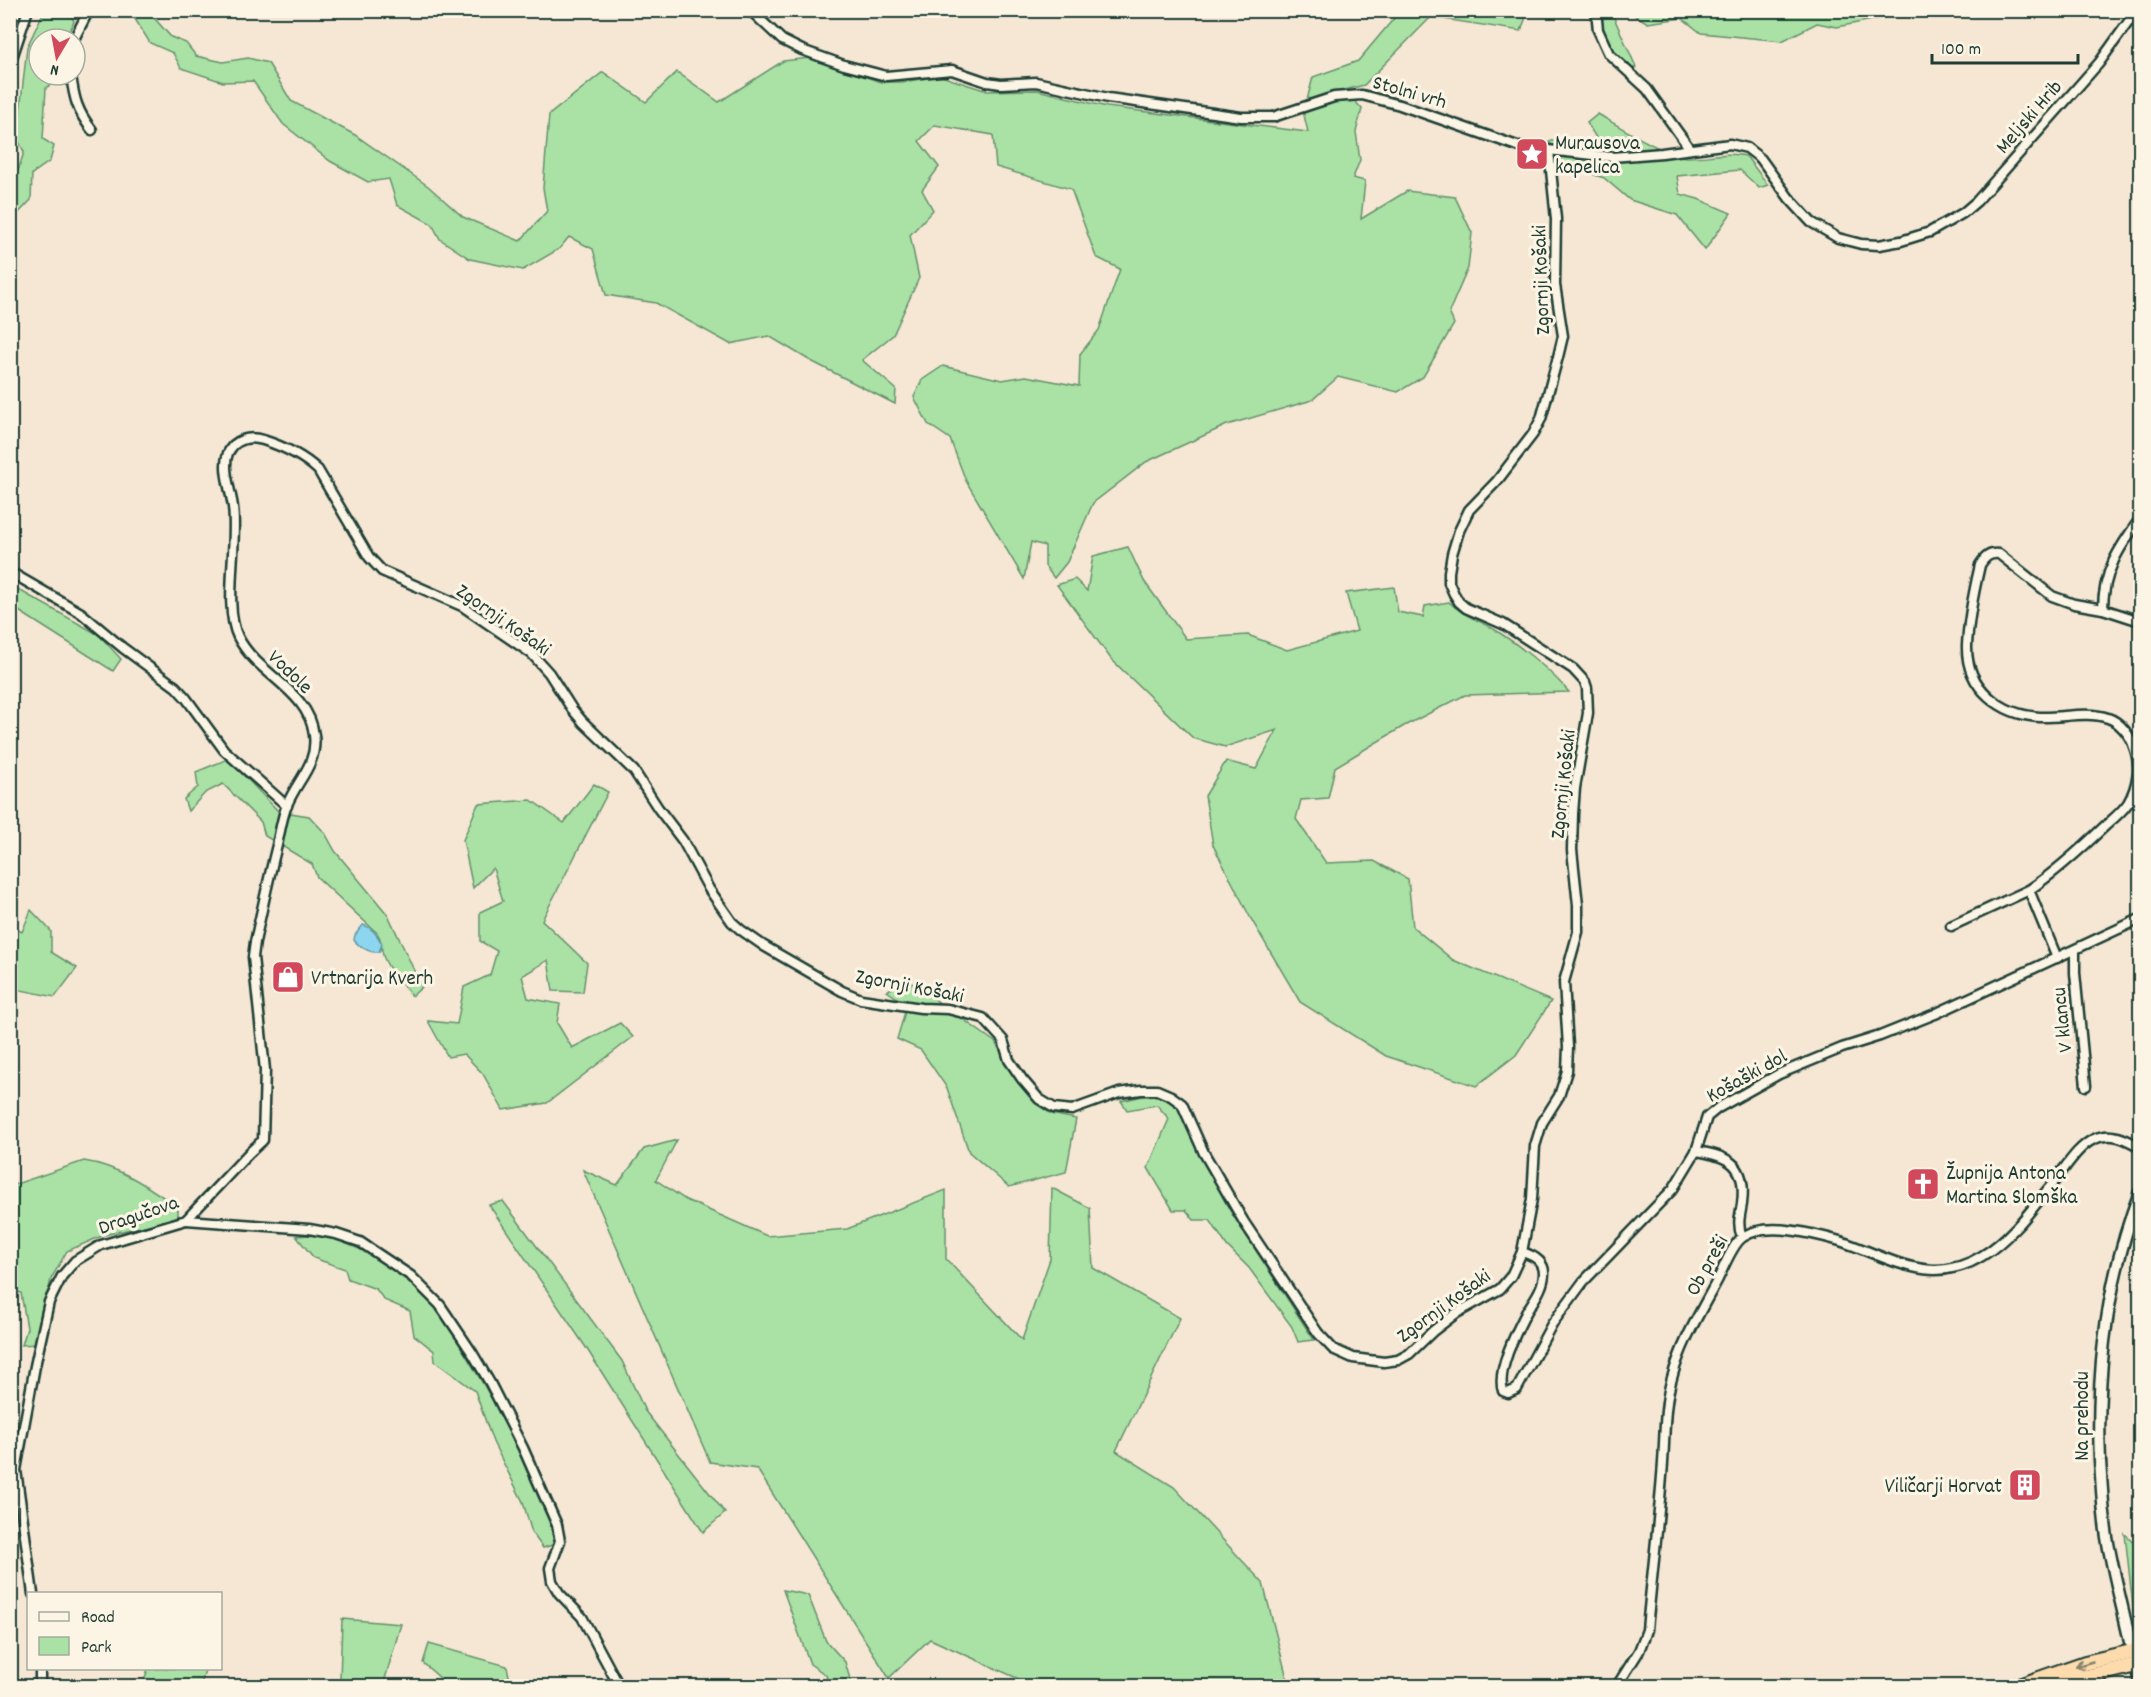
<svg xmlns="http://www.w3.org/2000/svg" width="2151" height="1697" font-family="Dekko,sans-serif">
  <rect width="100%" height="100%" fill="#f6e7d4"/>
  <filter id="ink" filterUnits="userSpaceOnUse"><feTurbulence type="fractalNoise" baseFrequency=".0167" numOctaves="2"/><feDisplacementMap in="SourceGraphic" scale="12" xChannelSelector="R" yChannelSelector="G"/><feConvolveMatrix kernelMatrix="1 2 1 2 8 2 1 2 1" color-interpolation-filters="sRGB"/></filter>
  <g filter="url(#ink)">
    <g fill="#aae2a5" stroke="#64906c" stroke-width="1.5">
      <path d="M1401,10L1528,11L1521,31L1431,17L1364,85L1307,100L1313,77L1358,61Z"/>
      <path d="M44,11H68L74,21C65,44 61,39 39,39V75H60V78L46,88L43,139L54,146L50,161L32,174L31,200L11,221V180L19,168L24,152L17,138L27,47Z"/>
      <path d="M134,11H148L171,37L186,43L196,56L223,62L248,58L268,63L291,101L355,135L428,186L463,217L520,241L547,211L543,188L549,115L603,72L646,102L677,72L719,102L783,61L810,58L881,82H902L941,76L987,91L1037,90L1107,107L1308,132L1303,111L1334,101L1354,100L1362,109L1356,132L1360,160L1353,178L1365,181L1361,219L1407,191L1455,197L1472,233L1468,268L1449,312L1454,324L1423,377L1398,392L1338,377L1312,400L1227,425L1146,462L1093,503L1067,562L1054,578L1045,566V546L1031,542L1024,579L966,481L950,439L928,424L914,397L922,380L943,366L1002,380L1026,376L1079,386L1080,354L1099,330L1120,269L1096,257L1071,189L996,167L993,135L935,125L919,141L939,167L922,190L933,210L910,235L919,278L893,335L862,360L896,389L895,404L809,360L769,336L730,344L656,303L606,295L593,249L569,237L559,249L523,270L470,259L440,239L432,224L397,205L389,179L368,182L330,161L283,124L253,81L223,82L181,68L173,53L150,43L135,19Z"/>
      <path d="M1601,11H1611L1636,67L1631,70L1612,53L1599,15Z"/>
      <path d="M1627,11H1898L1877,19L1837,27L1817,23L1782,41L1701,33L1682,18L1648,23Z"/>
      <path d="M1598,114C1617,125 1666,156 1686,157C1707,158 1724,151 1746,156L1768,185L1759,188L1740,170L1677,176L1680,194L1698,199L1731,213L1705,250L1677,215L1630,200L1604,178L1561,164L1549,141H1598L1587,123Z"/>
      <path d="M1128,547L1144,581L1186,639L1248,635L1287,650L1357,631L1346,593L1394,587L1398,612L1423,617L1425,606L1449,602C1464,617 1480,620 1497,631C1523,648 1548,668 1569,692L1465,695L1404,726L1335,767L1328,798L1301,800L1296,819L1326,863L1374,861L1408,879L1413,927L1453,960L1551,1001L1516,1055L1476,1086L1386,1056L1300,1002L1251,919L1213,845L1205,796L1226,761L1256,769L1277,730L1225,747L1193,738L1111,659L1057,585L1075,579L1087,591L1093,556Z"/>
      <path d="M10,585L99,635L121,659L113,671L11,606Z"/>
      <path d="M228,759L278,811L309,816L325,833L335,851L388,915L422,987L412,996C402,984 384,966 382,951C381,943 382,941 377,933L317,877L312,864L265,836L261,822L223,784L205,793L188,811L184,799L198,787L196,772Z"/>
      <path d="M594,784L608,792L542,920L587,963L583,992L553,991L548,960L522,976L528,998L560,1004L557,1023L572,1048L620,1023L633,1037L547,1103L503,1110L483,1074L464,1054L448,1057L428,1021L457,1024L464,987L490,975L497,951L480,941V912L503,901L493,868L473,888L463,840L478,804L531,800L564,823Z"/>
      <path d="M31,910L51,931V952L77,968L55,997L11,988V926L22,932Z"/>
      <path d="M906,979L995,1042L1019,1083L1035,1103L1051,1114L1076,1119L1066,1172L1009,1187L969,1152L947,1088L921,1050L897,1039L907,1005L887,991Z"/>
      <path d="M1147,1095C1169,1099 1179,1099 1185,1123L1229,1209L1314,1340L1298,1342L1292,1327L1249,1268L1227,1246L1210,1220H1194L1186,1210H1173L1148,1168L1169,1119L1157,1105L1127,1110L1121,1101Z"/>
      <path d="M677,1140L656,1180L686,1200L767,1236L847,1229L946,1190V1259L1022,1340L1050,1259L1052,1188L1090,1208L1093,1268L1180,1318L1116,1451L1174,1487L1263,1583L1289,1686H1082L1019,1679L930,1639L889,1678L757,1469L710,1462L583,1170L617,1185L644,1149Z"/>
      <path d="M84,1161C118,1166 146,1185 173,1204L178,1210V1216L176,1219L104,1235L67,1251L51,1279L37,1344L22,1345L27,1328L21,1293L11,1291L10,1186Z"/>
      <path d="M503,1201L622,1361L645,1411L725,1513L703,1532L585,1346L489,1205Z"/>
      <path d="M324,1234L373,1255L409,1282L441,1313L504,1419L546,1509L555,1544L543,1548L532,1533L523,1502L493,1442L475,1391L435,1361L434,1351L414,1335L410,1311L384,1300L376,1289L348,1279L345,1269L314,1258L296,1236Z"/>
      <path d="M2125,1534L2140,1548V1635H2136Z"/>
      <path d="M783,1590L808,1595L826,1641L845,1662L852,1686H829L826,1675L810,1664Z"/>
      <path d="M342,1619L401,1624L383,1686H275L294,1682L340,1680Z"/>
      <path d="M429,1644L507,1666L511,1686H449L423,1663Z"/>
      <path d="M148,1669L205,1668V1669L201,1686H142Z"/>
    </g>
    <path fill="#8dd6ef" stroke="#6199a4" stroke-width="1.5" d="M363,925C372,927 378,936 382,944L379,952C371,953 359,947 354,940L355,935Z"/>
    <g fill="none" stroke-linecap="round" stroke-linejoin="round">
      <defs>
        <g id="minor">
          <path d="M750,10L782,40L802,50L844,65L886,76L952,70L987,82L1001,84L1036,82L1108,98L1241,117H1273L1334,97L1362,95L1400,105L1520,147L1612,157L1662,153L1730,144L1747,148L1761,159L1789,198L1811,222L1838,238L1861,244L1879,245L1901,241L1930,232L1963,213L1977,201L2099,63L2137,10"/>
          <path d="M1596,10L1598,30L1609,54L1647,89L1690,149"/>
          <path d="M74,39L89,10"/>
          <path d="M10,64L28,10"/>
          <path d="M71,75C74,98 77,111 92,130"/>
          <path d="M10,572L81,613L123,648L176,687L186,698L224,750L287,806"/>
          <path d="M2103,609C2103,572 2119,548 2140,519"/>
          <path d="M1951,926L2029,890"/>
          <path d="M2075,950V973L2086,1086"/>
          <path d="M2057,958L2029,890C2057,871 2081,849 2105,826C2113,819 2122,812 2128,803C2138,786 2141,765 2134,747C2130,735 2120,722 2108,718C2086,711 2062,718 2040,717C2001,715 1966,688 1967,646C1968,620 1974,591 1980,565C1985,557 1989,553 1999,554L2052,596L2074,604L2103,609L2140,621"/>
          <path d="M1696,1151C1730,1156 1747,1165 1742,1204C1740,1216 1737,1224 1742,1237"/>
          <path d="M186,1220L309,1229L336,1234L360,1242L411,1276L440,1305L473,1354L490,1383L523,1448L557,1525L560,1541L550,1568L552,1581L559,1593L582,1617L619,1686"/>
          <path d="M1522,1252C1532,1255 1544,1260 1544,1273C1544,1287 1534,1300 1527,1311C1517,1330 1496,1371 1503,1391L1508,1393L1517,1389L1552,1324L1583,1282L1673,1189L1696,1151L1707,1117L1718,1108L1779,1074L1842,1048L1880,1036L1935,1014L2140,919"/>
          <path d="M33,1594L16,1470L35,1366L49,1302L62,1276L75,1261L101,1245L186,1220L249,1153L263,1140L265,1070L253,957L255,942C262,909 269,877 277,845C280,832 282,817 287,805C297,780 318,764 314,735C309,690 257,675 238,637C223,607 238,544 233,507C231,491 222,469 228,453C235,439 249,436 263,440C282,446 303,456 318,470L369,557L382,571L462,606L532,654L549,673L572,709L583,722L634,771L658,808L683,841L709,889L732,922L741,930L764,946L842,991L861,999L921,1008L948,1009L983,1018L1003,1040L1009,1060L1022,1079L1039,1099L1054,1108L1072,1110L1119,1093L1141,1090H1157L1171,1096L1182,1104L1204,1153L1244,1222L1318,1333L1333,1349L1353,1358L1384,1362L1398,1360L1409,1354L1433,1331L1455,1314L1500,1289L1511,1276L1522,1252L1532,1199L1535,1146L1542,1123L1559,1096L1567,1071L1568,1047L1564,982L1578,932V905L1572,850L1573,814L1575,788L1588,713L1587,688L1585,682L1573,669L1503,624L1466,608L1459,602L1454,594L1449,583V572L1452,554L1459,531L1469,510L1497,481L1533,434L1541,419L1558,357L1563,336L1555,285L1556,219L1549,151"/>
          <path d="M40,1686V1668"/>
          <path d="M1617,1686L1639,1651L1647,1630C1652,1574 1659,1519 1663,1463C1665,1434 1664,1405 1672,1378C1681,1343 1701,1311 1718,1279C1723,1269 1733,1243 1743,1237C1766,1221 1815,1234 1840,1241C1889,1257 1931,1288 1982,1256C2012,1238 2035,1205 2057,1178C2068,1164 2078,1147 2094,1139C2111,1131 2126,1139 2140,1147"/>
        </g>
        <g id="tertiary">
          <path d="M2130,1642C2123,1609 2114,1576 2108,1543C2103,1517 2102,1489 2100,1461C2096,1369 2107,1279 2140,1192"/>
          <path d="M2138,1674L2140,1685"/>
        </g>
        <g id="trunk">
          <path d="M2019,1686L2085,1663L2140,1650"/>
          <path d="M2055,1686L2070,1681L2140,1664"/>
        </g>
      </defs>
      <use href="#minor" stroke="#1f3d34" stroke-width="13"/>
      <use href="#tertiary" stroke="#1f3d34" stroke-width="15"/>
      <use href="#trunk" stroke="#1f3d34" stroke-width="18"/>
      <use href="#minor" stroke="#fcf5e5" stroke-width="8"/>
      <use href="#tertiary" stroke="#fcf5e5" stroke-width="10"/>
      <use href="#trunk" stroke="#fedbac" stroke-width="14"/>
    </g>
    <defs><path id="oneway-shaft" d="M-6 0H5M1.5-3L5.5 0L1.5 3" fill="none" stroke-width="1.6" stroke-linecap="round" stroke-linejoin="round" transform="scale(1.5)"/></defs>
    <use stroke="#83846a" href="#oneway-shaft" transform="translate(2084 1664) rotate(164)"/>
  </g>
  <defs>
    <symbol id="sight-square" viewBox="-11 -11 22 22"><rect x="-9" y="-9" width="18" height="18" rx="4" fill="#d1495b" stroke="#fcf5e5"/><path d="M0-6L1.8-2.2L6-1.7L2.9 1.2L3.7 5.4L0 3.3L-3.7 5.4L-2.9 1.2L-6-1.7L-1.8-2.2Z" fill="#fff"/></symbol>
    <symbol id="shop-square" viewBox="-11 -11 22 22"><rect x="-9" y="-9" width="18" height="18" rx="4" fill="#d1495b" stroke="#fcf5e5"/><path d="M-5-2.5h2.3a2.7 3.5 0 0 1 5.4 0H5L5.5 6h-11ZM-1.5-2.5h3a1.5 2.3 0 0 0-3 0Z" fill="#fff"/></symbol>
    <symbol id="church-square" viewBox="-11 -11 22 22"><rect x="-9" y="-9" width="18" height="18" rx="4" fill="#d1495b" stroke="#fcf5e5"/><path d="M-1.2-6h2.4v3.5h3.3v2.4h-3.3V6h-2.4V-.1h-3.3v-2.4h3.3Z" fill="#fff"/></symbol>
    <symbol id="building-square" viewBox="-11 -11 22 22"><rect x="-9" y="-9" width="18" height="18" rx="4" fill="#d1495b" stroke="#fcf5e5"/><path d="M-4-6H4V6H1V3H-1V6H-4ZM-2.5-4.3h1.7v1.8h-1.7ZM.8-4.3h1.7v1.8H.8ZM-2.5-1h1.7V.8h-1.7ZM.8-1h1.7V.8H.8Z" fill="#fff"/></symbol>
  </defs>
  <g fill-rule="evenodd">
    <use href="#sight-square" x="1513" y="135" width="38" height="38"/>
    <use href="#shop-square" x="269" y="958" width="38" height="38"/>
    <use href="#church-square" x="1904" y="1165" width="38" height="38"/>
    <use href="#building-square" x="2006" y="1466" width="38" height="38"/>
  </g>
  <g text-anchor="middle" stroke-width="6" stroke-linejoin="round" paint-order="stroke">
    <g font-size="21" fill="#1f3d34" stroke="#fcf5e5">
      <text transform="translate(1410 91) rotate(16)" y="7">Stolni vrh</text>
      <text transform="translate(2028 116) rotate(-49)" y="7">Meljski Hrib</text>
      <text transform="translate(1540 280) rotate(-92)" y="7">Zgornji Košaki</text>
      <text transform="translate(504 619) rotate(35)" y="7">Zgornji Košaki</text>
      <text transform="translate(291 671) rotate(44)" y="7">Vodole</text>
      <text transform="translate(1562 784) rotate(-84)" y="7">Zgornji Košaki</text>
      <text transform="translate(910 985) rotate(11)" y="7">Zgornji Košaki</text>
      <text transform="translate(2061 1020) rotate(-96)" y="7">V klancu</text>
      <text transform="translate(1746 1075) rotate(-29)" y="7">Košaški dol</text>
      <text transform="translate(138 1214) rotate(-19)" y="7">Dragučova</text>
      <text transform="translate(1706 1265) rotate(-61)" y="7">Ob preši</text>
      <text transform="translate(1443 1305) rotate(-36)" y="7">Zgornji Košaki</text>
      <text transform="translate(2081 1416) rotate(-90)" y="7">Na prehodu</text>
    </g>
    <g font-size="21" fill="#1f3d34" stroke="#fcf5e5" text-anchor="start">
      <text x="1555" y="149">Murausova<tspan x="1555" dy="24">kapelica</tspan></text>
      <text x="311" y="984">Vrtnarija Kverh</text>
      <text x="1946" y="1179">Župnija Antona<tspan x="1946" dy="24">Martina Slomška</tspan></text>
      <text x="2002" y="1492" text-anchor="end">Viličarji Horvat</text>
    </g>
  </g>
  <rect width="2151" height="1697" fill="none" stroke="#fcf5e5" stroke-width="36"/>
  <rect x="18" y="18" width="2115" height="1661" fill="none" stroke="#1f3d34" stroke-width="2" filter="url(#ink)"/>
  <rect x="27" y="1592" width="195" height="78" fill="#fcf5e5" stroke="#a4ab9e" stroke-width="1.5"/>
  <rect x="39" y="1612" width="30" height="9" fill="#fcf5e5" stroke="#a4ab9e" stroke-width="1.5"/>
  <text x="81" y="1622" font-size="18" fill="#1f3d34">Road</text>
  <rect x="39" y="1637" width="30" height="18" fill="#aae2a5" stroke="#a4ab9e" stroke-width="1.5"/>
  <text x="81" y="1652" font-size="18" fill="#1f3d34">Park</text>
  <g transform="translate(57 57) rotate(190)"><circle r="28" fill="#fcf5e5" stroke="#a4ab9e" stroke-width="1.5"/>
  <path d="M0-4.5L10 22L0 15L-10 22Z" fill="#d1495b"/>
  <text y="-9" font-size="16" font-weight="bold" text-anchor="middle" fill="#1f3d34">N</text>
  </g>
  <path d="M1932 54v9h146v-9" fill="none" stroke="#1f3d34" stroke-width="3"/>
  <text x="1941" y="54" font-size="18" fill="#1f3d34" stroke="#fcf5e5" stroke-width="4.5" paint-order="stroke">100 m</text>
</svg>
